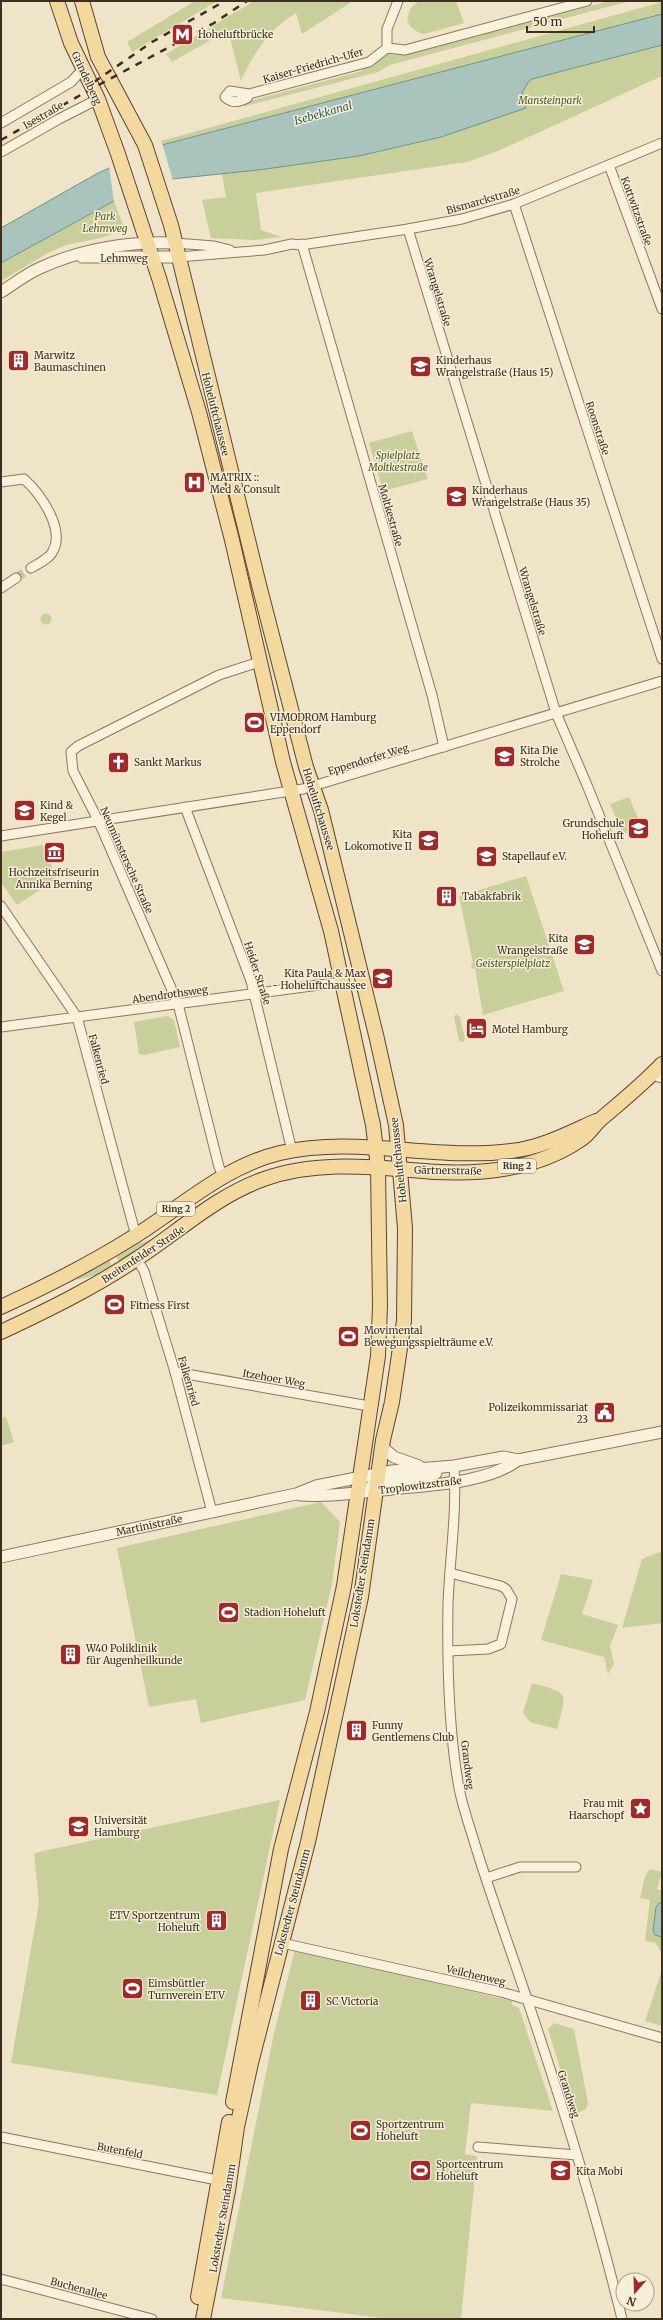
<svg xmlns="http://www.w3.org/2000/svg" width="663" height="2320" font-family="Merriweather,serif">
  <rect width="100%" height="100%" fill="#f0e4c8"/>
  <g fill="#c9cf9b">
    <path d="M195,1H217L132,52L127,42Z"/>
    <path d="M254,1H353L302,34L296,13C269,29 253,54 241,81L228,30L172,62L166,54Z"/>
    <path d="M419,1H456L464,23L424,34C415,32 411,28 407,20L410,9Z"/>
    <path d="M609,1H630L390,65L378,72L245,106L238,104L362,71L364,67L387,54L405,55Z"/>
    <path d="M662,2V14L162,145L161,141Z"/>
    <path d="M662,45V76L498,151L467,162L256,193L261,230L282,237L255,240L211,238L202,200L226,197L222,174L359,156L400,147L441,137L526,108L522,93L528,82L532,79Z"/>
    <path d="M114,201L124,228L105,237L66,245L48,253L1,281V263Z"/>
    <path d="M412,431L428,479L383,491L369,443Z"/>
    <circle cx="46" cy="619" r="5.5"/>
    <path d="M629,797L642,827L623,834L610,804Z"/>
    <path d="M43,845L57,879L17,905L1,882V852Z"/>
    <path d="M526,876L564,991L483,1015L475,968L472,969L471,964L473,963L459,896Z"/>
    <path d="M456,1014L460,1017L465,1039L463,1042L459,1041L454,1017Z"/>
    <path d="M168,1016L174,1020L180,1047L145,1055L139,1054L134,1022Z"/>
    <path d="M158,1238L120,1265L115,1254L135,1244Z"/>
    <path d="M109,1258L112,1268L104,1273L77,1280L75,1276Z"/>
    <path d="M6,1417L14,1442L1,1446V1418Z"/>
    <path d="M321,1502L340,1522L332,1584L305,1700L201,1723L196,1699L149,1707L117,1548Z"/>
    <path d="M662,1551V1623L622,1628L642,1559Z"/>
    <path d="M561,1574L593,1580L582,1614L618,1625L610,1646L614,1664L608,1674L604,1657L541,1640Z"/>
    <path d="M532,1683C569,1693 568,1692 557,1729L530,1722L523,1713Z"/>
    <path d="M280,1800L217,2095L11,2063L39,1903L34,1853Z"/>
    <path d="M650,1869L662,1872L657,1889L662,1891V1903H659L655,1935L662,1937V1954L656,1943L645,1941L650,1900L640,1898L645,1876Z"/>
    <path d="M295,1949L512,2001V2005L519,2008L553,2111L471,2103L465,2154L477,2156L461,2319H390L221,2298L274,2033Z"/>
    <path d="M662,1970V2026L645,2021Z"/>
    <path d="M554,2023L574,2029L588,2103L586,2109L574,2115L548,2029Z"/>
  </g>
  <g fill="#a9c4bc" stroke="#6f938a">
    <path d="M662,14V45L532,79L528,82L522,93L526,108L441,137L359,156L258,170L172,179L114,201L1,263V228L98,173L162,145Z"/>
    <path d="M659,1903H662V1937L655,1935L653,1931L656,1907Z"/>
  </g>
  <path fill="#f0e4c8" d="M162,143L173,181L114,202L109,166Z"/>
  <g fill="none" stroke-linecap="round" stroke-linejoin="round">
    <path stroke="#ccc0a6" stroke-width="9" stroke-dasharray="9 4.5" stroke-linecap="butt" d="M16,578L31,568"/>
    <defs>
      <g id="minor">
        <path d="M387,48V29L398,1"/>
        <path d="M249,94L247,98C239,102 233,104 225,97L230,91L249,94L369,62L387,48L405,50L587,1"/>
        <path d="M1,123L71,82L83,69"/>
        <path d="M1,152L59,119L98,99"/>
        <path d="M609,165L662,309"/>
        <path d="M514,204L662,659"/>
        <path d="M408,229L556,713L587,785L662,971"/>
        <path d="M175,243L214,246L230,250"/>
        <path d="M302,244L432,695L444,747"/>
        <path d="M178,257L264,250L292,244L301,245L408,229L462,219L514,204L662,143"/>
        <path d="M1,482L24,479C41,494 65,529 53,551C50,558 38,564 31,568"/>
        <path d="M1,588L16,578"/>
        <path d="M185,807L251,981L292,1151"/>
        <path d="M1,836L303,789L662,681"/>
        <path d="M1,906L77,1017L136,1236"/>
        <path d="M1,1027L342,982"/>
        <path d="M652,1075L662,1078"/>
        <path d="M224,1177L219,1167L178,1004L98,820L73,771L71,752L78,746L219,675L259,662"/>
        <path d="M137,1259L144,1271L175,1372L212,1512"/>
        <path d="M175,1372L369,1406"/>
        <path d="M454,1466C457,1512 450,1557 448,1603C447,1663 448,1728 459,1788C463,1809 471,1830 477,1851C493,1902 511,1951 528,2002C563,2106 596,2212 622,2319"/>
        <path d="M449,1651L488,1649L501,1644L512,1599L506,1589L501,1586L450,1573"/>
        <path d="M486,1878L520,1867H576"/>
        <path d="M282,1943L501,1992L662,2038"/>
        <path d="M1,2137L217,2180L221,2186"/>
        <path d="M478,2147L577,2155"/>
        <path d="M1,2279L152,2319"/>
      </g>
      <g id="tertiary">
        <path d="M82,257H178"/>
        <path d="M1,292C14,284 26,274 40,268C81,249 130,241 175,243"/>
        <path d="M382,1447L394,1457L419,1466"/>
        <path d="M371,1486C392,1475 415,1481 436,1473"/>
        <path d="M300,1495C331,1497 361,1492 392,1489C429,1485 488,1483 518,1460"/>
        <path d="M1,1557L296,1494L316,1486L392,1471L454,1466L504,1457L518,1460L662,1432"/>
      </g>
      <g id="primary">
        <path d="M57,1L71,43L98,99L118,154L159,278L199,412L232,540L283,762L331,931L373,1125L378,1167L380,1306L378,1356L344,1586L317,1712L281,1849L233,2102"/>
        <path d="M82,1L98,57L145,145L171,225L259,585L306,767L321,810L377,1039L396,1125L405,1228L404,1321L392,1402L383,1440L361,1597L308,1842L251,2063L237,2127L228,2191L203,2319"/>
        <path d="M1,1307C47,1286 92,1263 135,1236C181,1207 225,1166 280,1153C357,1135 434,1161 511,1151C541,1148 569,1133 596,1121"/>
        <path d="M1,1332C48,1310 95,1287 138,1258C179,1231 218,1195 264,1179C311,1162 362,1166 411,1170C467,1176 532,1173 580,1140C589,1135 594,1125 601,1119C622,1101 643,1084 662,1064"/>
        <path d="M198,2297L229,2122"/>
      </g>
    </defs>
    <use href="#minor" stroke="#8d765c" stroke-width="11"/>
    <use href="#tertiary" stroke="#8d765c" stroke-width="13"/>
    <use href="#primary" stroke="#5b4430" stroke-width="16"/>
    <use href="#minor" stroke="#faf1dc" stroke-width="9"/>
    <use href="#tertiary" stroke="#faf1dc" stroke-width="11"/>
    <use href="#primary" stroke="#f3d9a0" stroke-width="14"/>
    <g stroke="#3d2e20" stroke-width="2.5" stroke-dasharray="7 7" stroke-linecap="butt">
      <path d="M94,82L152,42L225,1"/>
      <path d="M1,140L93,88L214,23L247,1"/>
    </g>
  </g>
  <defs>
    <symbol id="metro-square" viewBox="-11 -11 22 22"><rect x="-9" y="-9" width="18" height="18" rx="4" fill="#9e2a2b" stroke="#f7eed8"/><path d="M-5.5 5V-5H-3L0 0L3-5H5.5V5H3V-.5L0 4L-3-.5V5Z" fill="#fff"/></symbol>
    <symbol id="building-square" viewBox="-11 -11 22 22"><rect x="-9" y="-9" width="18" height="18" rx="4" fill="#9e2a2b" stroke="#f7eed8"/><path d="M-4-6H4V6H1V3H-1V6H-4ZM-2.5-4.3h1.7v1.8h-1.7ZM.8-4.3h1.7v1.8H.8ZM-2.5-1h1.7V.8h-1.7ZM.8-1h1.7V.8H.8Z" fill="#fff"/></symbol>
    <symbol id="school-square" viewBox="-11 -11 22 22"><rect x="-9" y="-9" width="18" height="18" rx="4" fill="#9e2a2b" stroke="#f7eed8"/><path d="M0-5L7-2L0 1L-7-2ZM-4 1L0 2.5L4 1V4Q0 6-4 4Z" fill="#fff"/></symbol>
    <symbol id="hospital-square" viewBox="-11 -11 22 22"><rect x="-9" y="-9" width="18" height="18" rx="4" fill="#9e2a2b" stroke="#f7eed8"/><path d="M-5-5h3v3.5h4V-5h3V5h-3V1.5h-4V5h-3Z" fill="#fff"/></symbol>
    <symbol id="stadium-square" viewBox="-11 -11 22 22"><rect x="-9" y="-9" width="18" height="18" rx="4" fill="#9e2a2b" stroke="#f7eed8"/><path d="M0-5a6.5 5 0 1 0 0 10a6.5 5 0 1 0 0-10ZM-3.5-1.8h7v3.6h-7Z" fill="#fff"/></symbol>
    <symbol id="church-square" viewBox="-11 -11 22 22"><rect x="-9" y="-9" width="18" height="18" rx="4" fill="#9e2a2b" stroke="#f7eed8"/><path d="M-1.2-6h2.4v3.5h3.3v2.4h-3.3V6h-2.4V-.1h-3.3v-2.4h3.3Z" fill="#fff"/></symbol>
    <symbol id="museum-square" viewBox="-11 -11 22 22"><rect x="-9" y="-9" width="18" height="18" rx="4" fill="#9e2a2b" stroke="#f7eed8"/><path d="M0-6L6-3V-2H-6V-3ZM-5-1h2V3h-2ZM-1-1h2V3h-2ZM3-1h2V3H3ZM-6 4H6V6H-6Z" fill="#fff"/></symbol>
    <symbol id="hotel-square" viewBox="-11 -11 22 22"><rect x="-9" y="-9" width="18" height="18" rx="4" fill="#9e2a2b" stroke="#f7eed8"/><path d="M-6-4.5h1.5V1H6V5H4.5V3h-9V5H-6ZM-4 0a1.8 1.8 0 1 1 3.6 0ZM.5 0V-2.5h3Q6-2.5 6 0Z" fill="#fff"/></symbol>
    <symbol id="civic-square" viewBox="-11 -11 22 22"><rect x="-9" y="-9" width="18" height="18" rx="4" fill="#9e2a2b" stroke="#f7eed8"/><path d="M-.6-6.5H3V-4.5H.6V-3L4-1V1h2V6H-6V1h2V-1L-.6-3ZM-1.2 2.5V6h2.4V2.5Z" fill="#fff"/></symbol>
    <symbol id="sight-square" viewBox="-11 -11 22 22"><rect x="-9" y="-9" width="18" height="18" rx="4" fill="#9e2a2b" stroke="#f7eed8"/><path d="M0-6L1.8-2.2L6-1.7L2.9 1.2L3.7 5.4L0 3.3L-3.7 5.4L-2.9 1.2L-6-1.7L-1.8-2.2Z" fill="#fff"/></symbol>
    <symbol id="university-square" viewBox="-11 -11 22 22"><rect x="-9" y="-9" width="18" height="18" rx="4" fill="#9e2a2b" stroke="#f7eed8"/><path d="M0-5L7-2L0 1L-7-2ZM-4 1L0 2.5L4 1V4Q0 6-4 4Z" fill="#fff"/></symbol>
  </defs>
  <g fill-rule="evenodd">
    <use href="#metro-square" x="170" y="22" width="25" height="25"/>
    <use href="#building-square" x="6" y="348" width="25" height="25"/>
    <use href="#school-square" x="408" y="354" width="25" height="25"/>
    <use href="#hospital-square" x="182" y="470" width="25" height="25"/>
    <use href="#school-square" x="444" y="484" width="25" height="25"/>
    <use href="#stadium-square" x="242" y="710" width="25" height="25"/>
    <use href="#school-square" x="492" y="744" width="25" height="25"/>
    <use href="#church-square" x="106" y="750" width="25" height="25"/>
    <use href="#school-square" x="12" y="798" width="25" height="25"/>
    <use href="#school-square" x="626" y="816" width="25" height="25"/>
    <use href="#school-square" x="416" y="828" width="25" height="25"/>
    <use href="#museum-square" x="42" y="840" width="25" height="25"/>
    <use href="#school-square" x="474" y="844" width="25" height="25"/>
    <use href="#building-square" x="434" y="884" width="25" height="25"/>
    <use href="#school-square" x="572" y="932" width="25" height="25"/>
    <use href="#school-square" x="370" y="966" width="25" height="25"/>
    <use href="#hotel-square" x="464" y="1016" width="25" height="25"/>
    <use href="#stadium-square" x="102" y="1292" width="25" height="25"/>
    <use href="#stadium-square" x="336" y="1324" width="25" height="25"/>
    <use href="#civic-square" x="592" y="1400" width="25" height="25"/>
    <use href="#stadium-square" x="216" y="1600" width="25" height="25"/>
    <use href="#building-square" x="58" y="1642" width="25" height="25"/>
    <use href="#building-square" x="344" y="1718" width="25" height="25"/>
    <use href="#sight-square" x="628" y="1796" width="25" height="25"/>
    <use href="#university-square" x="66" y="1814" width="25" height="25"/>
    <use href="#building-square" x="204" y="1908" width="25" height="25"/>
    <use href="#stadium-square" x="120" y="1976" width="25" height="25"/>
    <use href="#building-square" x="298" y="1988" width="25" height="25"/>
    <use href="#stadium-square" x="348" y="2118" width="25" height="25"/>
    <use href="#stadium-square" x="408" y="2158" width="25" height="25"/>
    <use href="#school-square" x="548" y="2158" width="25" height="25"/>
  </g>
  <g text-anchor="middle" stroke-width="3" stroke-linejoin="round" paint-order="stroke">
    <g fill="#f7eed8" stroke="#756857" stroke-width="1">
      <rect x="498" y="1159" width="38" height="14" rx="3"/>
      <rect x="157" y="1202" width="38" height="14" rx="3"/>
    </g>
    <g font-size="9" font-weight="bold" fill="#3d2e20">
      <text x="517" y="1169">Ring 2</text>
      <text x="176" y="1212">Ring 2</text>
    </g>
    <g font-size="10" fill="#3d2e20" stroke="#f7eed8" text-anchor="start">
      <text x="198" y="38">Hoheluftbrücke</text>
      <text x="34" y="359">Marwitz<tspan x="34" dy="12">Baumaschinen</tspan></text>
      <text x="436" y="364">Kinderhaus<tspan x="436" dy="12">Wrangelstraße (Haus 15)</tspan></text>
      <text x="210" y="481">MATRIX ::<tspan x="210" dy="12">Med &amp; Consult</tspan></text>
      <text x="472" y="494">Kinderhaus<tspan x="472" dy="12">Wrangelstraße (Haus 35)</tspan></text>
      <text x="270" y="721">VIMODROM Hamburg<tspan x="270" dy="12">Eppendorf</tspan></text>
      <text x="520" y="754">Kita Die<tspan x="520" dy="12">Strolche</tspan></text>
      <text x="134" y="766">Sankt Markus</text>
      <text x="40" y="809">Kind &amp;<tspan x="40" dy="12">Kegel</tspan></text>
      <text x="624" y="827" text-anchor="end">Grundschule<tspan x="624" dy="12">Hoheluft</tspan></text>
      <text x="412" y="838" text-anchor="end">Kita<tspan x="412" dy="12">Lokomotive II</tspan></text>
      <text x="502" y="860">Stapellauf e.V.</text>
      <text x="54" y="876" text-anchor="middle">Hochzeitsfriseurin<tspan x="54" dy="12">Annika Berning</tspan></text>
      <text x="462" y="900">Tabakfabrik</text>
      <text x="568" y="942" text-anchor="end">Kita<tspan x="568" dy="12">Wrangelstraße</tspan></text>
      <text x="366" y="977" text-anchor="end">Kita Paula &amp; Max<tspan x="366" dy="12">- Hoheluftchaussee</tspan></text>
      <text x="492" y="1033">Motel Hamburg</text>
      <text x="130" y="1309">Fitness First</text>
      <text x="364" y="1334">Movimental<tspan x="364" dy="12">Bewegungsspielträume e.V.</tspan></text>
      <text x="588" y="1411" text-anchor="end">Polizeikommissariat<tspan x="588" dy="12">23</tspan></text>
      <text x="244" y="1616">Stadion Hoheluft</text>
      <text x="86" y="1652">W40 Poliklinik<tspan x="86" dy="12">für Augenheilkunde</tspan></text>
      <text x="372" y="1729">Funny<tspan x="372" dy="12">Gentlemens Club</tspan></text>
      <text x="624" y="1807" text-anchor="end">Frau mit<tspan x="624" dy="12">Haarschopf</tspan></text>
      <text x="94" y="1824">Universität<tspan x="94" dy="12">Hamburg</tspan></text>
      <text x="200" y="1919" text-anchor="end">ETV Sportzentrum<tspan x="200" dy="12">Hoheluft</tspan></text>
      <text x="148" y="1987">Eimsbüttler<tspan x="148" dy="12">Turnverein ETV</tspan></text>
      <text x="326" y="2005">SC Victoria</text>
      <text x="376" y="2128">Sportzentrum<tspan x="376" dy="12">Hoheluft</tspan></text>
      <text x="436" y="2168">Sportcentrum<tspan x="436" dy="12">Hoheluft</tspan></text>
      <text x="576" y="2175">Kita Mobi</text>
    </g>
    <g font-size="10" fill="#3d2e20" stroke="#f7eed8">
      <text transform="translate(313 65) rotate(-16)" y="4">Kaiser-Friedrich-Ufer</text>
      <text transform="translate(87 78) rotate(65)" y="4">Grindelberg</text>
      <text transform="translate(43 115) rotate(-30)" y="4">Isestraße</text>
      <text transform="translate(483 200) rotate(-16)" y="4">Bismarckstraße</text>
      <text transform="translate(637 211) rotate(70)" y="4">Kottwitzstraße</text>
      <text x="124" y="262">Lehmweg</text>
      <text transform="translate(438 292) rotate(73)" y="4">Wrangelstraße</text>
      <text transform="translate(216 414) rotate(76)" y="4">Hoheluftchaussee</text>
      <text transform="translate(598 428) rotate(72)" y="4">Roonstraße</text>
      <text transform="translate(391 515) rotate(74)" y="4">Moltkestraße</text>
      <text transform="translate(533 601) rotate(73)" y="4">Wrangelstraße</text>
      <text transform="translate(368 759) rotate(-17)" y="4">Eppendorfer Weg</text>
      <text transform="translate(319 809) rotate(73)" y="4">Hoheluftchaussee</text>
      <text transform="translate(127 860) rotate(66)" y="4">Neumünstersche Straße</text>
      <text transform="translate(258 973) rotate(72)" y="4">Heider Straße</text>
      <text transform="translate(170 994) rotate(-8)" y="4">Abendrothsweg</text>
      <text transform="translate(99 1059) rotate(75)" y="4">Falkenried</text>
      <text transform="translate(398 1160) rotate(-96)" y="4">Hoheluftchaussee</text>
      <text transform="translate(448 1170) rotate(1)" y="4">Gärtnerstraße</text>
      <text transform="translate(143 1254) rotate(-33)" y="4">Breitenfelder Straße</text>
      <text transform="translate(274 1378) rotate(10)" y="4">Itzehoer Weg</text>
      <text transform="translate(189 1381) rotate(74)" y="4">Falkenried</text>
      <text transform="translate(420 1485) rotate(-7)" y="4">Troplowitzstraße</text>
      <text transform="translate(149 1525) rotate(-12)" y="4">Martinistraße</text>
      <text transform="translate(362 1573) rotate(-81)" y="4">Lokstedter Steindamm</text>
      <text transform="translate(468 1765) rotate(83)" y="4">Grandweg</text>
      <text transform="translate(292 1902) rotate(-75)" y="4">Lokstedter Steindamm</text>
      <text transform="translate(476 1975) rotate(13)" y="4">Veilchenweg</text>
      <text transform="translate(569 2094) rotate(72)" y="4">Grandweg</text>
      <text transform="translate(120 2150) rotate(11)" y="4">Butenfeld</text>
      <text transform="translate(222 2218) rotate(-80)" y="4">Lokstedter Steindamm</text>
      <text transform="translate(79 2288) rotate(15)" y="4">Buchenallee</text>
    </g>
    <g font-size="10" font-style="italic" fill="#4d5a26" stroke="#f7eed8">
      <text x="550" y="104">Mansteinpark</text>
      <text x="105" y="220">Park<tspan x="105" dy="12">Lehmweg</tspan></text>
      <text x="398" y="459">Spielplatz<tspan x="398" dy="12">Moltkestraße</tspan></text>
      <text x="513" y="967">Geisterspielplatz</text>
    </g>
    <g font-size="11" font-style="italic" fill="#2f5d5a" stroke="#f7eed8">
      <text transform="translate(323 113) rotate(-16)" y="4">Isebekkanal</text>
    </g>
  </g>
  <rect width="663" height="2320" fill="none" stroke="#3d2e20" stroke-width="4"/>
  <g transform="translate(635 2292) rotate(200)"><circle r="19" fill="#f7eed8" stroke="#ada18e"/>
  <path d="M0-3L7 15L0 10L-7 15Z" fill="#9e2a2b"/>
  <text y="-6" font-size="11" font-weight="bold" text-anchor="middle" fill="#3d2e20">N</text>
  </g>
  <path d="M527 26v6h67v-6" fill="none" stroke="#3d2e20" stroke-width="2"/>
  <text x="533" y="26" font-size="12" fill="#3d2e20" stroke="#f7eed8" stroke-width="3" paint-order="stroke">50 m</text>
</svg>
